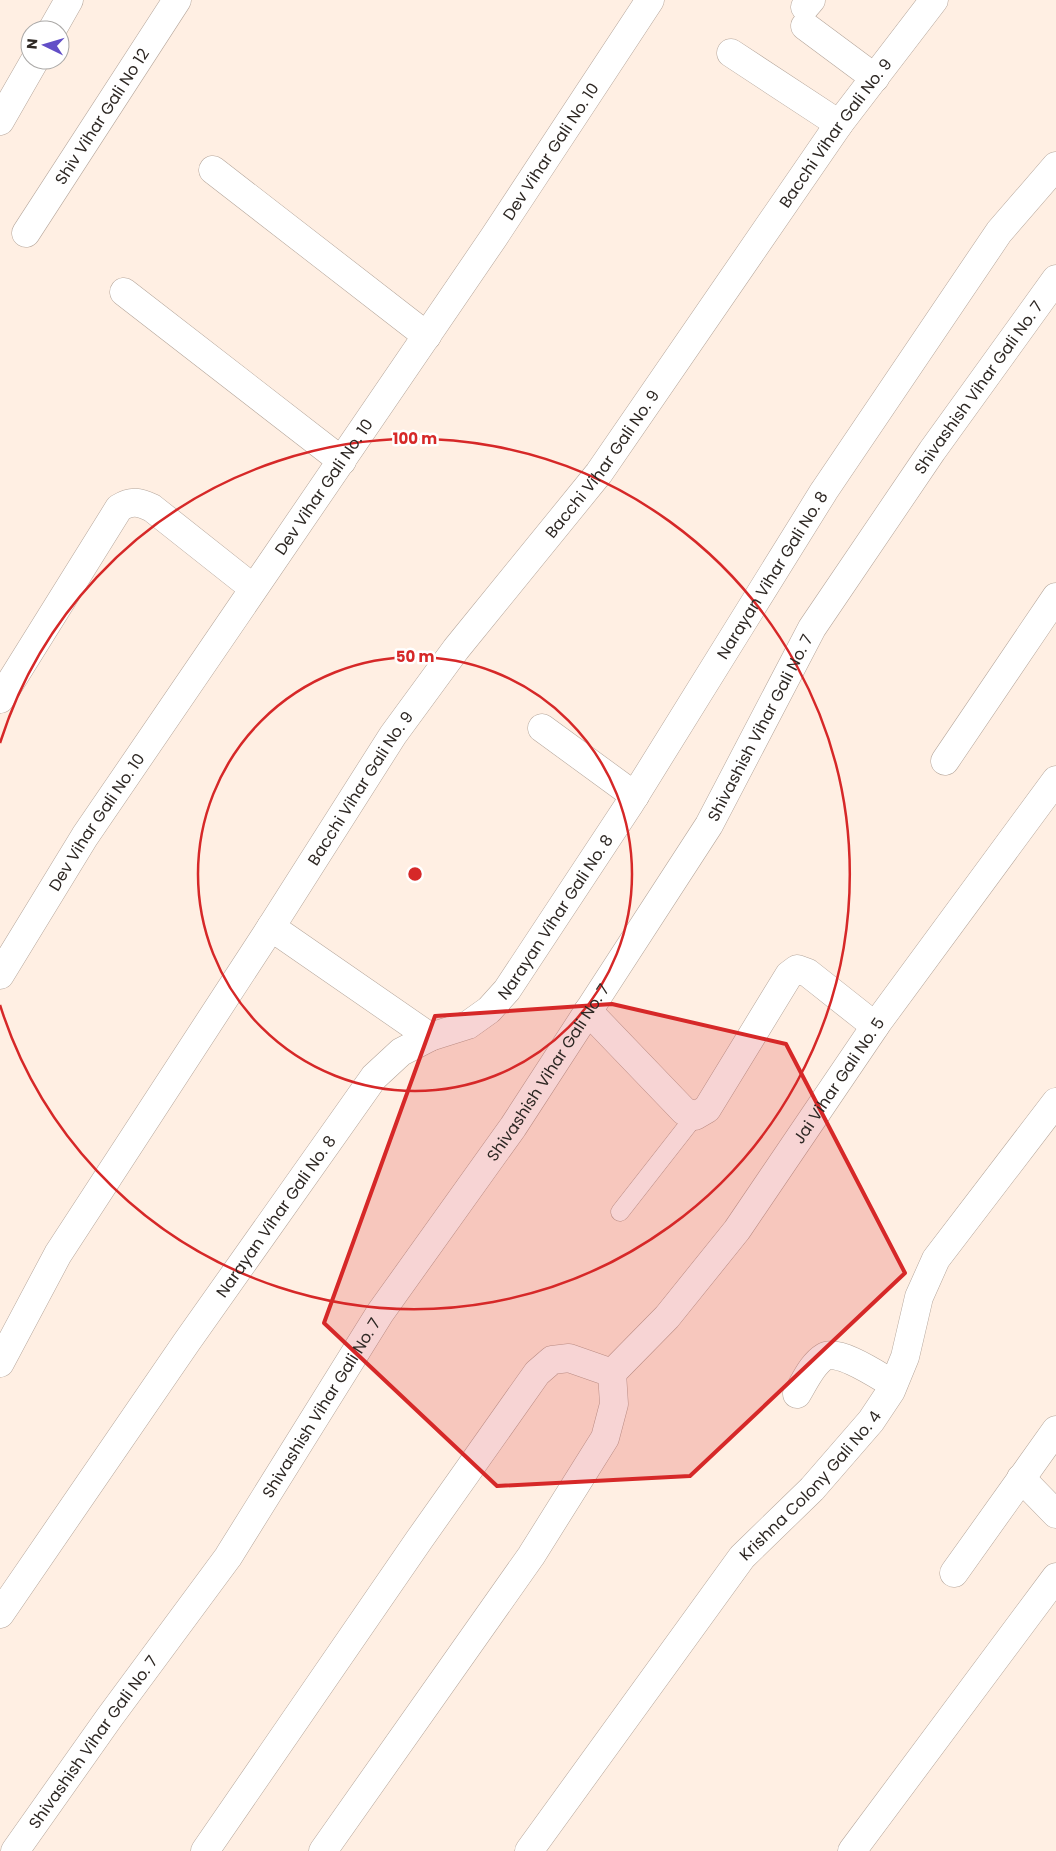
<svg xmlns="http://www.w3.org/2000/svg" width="1056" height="1851" font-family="Poppins,sans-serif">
  <rect width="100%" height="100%" fill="#ffefe3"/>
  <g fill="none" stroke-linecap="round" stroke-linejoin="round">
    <defs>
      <path id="lane" d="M620,1212L695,1116"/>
      <g id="street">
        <path d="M805,7L811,0"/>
        <path d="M805,26L875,78"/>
        <path d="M52,30L69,0"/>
        <path d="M731,53L839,124"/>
        <path d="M0,121L35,60"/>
        <path d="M213,170L427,336"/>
        <path id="s1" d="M26,233L177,0"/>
        <path d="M124,292L342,461"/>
        <path d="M0,699L119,508C132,500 139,502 152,508L253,588"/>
        <path d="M542,728L635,796"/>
        <path d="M945,761L1056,597"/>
        <path id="s2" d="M271,927L393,735L456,649L599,473L839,124L934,0"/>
        <path id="s3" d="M0,975L85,836L494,237L650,0"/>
        <path d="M588,1011L684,1111L695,1116L707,1109L789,975L797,969L808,973L875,1026"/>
        <path d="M0,1363L58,1254L271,927L430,1037"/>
        <path id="s4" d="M612,1373L667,1317L737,1230L878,1022L1056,780"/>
        <path d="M797,1394C804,1383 812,1364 824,1357C838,1348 879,1376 893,1384"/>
        <path d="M1021,1478L1056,1514"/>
        <path d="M954,1573L1056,1430"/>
        <path id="s5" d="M0,1614L186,1343L374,1077L401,1052L430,1037L468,1025L489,1010L507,990L629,805L824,491L999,232L1056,166"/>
        <path id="s6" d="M15,1851L109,1718L228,1557L380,1313L513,1127L709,825L812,628L932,451L1056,279"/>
        <path d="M205,1851L419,1540L537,1373L552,1360L569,1358L612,1373"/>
        <path d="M323,1851L531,1556L605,1438L614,1404L612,1373"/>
        <path id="s7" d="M529,1851L742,1557L812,1489L871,1421L891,1391L905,1357L919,1297L936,1259L1056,1102"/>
        <path d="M852,1851L1056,1577"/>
      </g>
    </defs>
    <use href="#lane" stroke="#b5a69b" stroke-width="19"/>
    <use href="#street" stroke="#b5a69b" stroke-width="29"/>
    <use href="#lane" stroke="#fff" stroke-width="18"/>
    <use href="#street" stroke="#fff" stroke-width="28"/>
  </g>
  <path fill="#d62828" fill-opacity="0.2" stroke="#d62828" stroke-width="4" stroke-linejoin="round" d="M612,1004L786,1044L905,1273L690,1476L497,1486L324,1323L435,1016Z"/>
  <g fill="none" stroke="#d62828" stroke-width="2.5">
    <circle cx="415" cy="874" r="217"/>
    <path d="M0 743A435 435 0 1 1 0 1005"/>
  </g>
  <g text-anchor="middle" stroke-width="5" stroke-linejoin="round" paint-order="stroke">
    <g font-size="16" fill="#2e2824" stroke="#fff">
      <text dy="6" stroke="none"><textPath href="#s1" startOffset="139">Shiv Vihar Gali No 12</textPath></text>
      <text dy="6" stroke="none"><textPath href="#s2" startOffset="975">Bacchi Vihar Gali No. 9</textPath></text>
      <text dy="6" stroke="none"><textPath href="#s3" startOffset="991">Dev Vihar Gali No. 10</textPath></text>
      <text dy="6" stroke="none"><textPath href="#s6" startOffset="1754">Shivashish Vihar Gali No. 7</textPath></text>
      <text dy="6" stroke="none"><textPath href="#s2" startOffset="570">Bacchi Vihar Gali No. 9</textPath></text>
      <text dy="6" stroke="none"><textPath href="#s3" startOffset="586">Dev Vihar Gali No. 10</textPath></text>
      <text dy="6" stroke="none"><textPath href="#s5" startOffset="1309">Narayan Vihar Gali No. 8</textPath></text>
      <text dy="6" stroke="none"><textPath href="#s6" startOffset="1349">Shivashish Vihar Gali No. 7</textPath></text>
      <text dy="6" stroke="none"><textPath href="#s2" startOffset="165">Bacchi Vihar Gali No. 9</textPath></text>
      <text dy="6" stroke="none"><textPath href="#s3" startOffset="181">Dev Vihar Gali No. 10</textPath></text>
      <text dy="6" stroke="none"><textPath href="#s5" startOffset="904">Narayan Vihar Gali No. 8</textPath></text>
      <text dy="6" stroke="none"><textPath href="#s6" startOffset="944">Shivashish Vihar Gali No. 7</textPath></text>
      <text dy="6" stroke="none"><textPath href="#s4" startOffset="371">Jai Vihar Gali No. 5</textPath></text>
      <text dy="6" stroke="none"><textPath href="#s5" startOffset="484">Narayan Vihar Gali No. 8</textPath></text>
      <text dy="6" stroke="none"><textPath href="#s6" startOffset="539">Shivashish Vihar Gali No. 7</textPath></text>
      <text dy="6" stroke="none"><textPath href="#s7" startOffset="462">Krishna Colony Gali No. 4</textPath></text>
      <text dy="6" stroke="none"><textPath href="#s6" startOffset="134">Shivashish Vihar Gali No. 7</textPath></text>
    </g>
  </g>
  <circle cx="415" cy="874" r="8" fill="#d62828" stroke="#fff" stroke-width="2.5"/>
  <g font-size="15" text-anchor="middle" font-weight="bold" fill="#d62828" stroke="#fff" stroke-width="5" stroke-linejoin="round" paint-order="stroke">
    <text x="415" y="444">100 m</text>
    <text x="415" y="662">50 m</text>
  </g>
  <g transform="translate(45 45) rotate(275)"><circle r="24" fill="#ffffff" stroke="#aba9a7"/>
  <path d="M0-4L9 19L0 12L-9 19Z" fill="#624ec7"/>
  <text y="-8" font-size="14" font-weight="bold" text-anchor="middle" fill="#2e2824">N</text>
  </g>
</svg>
